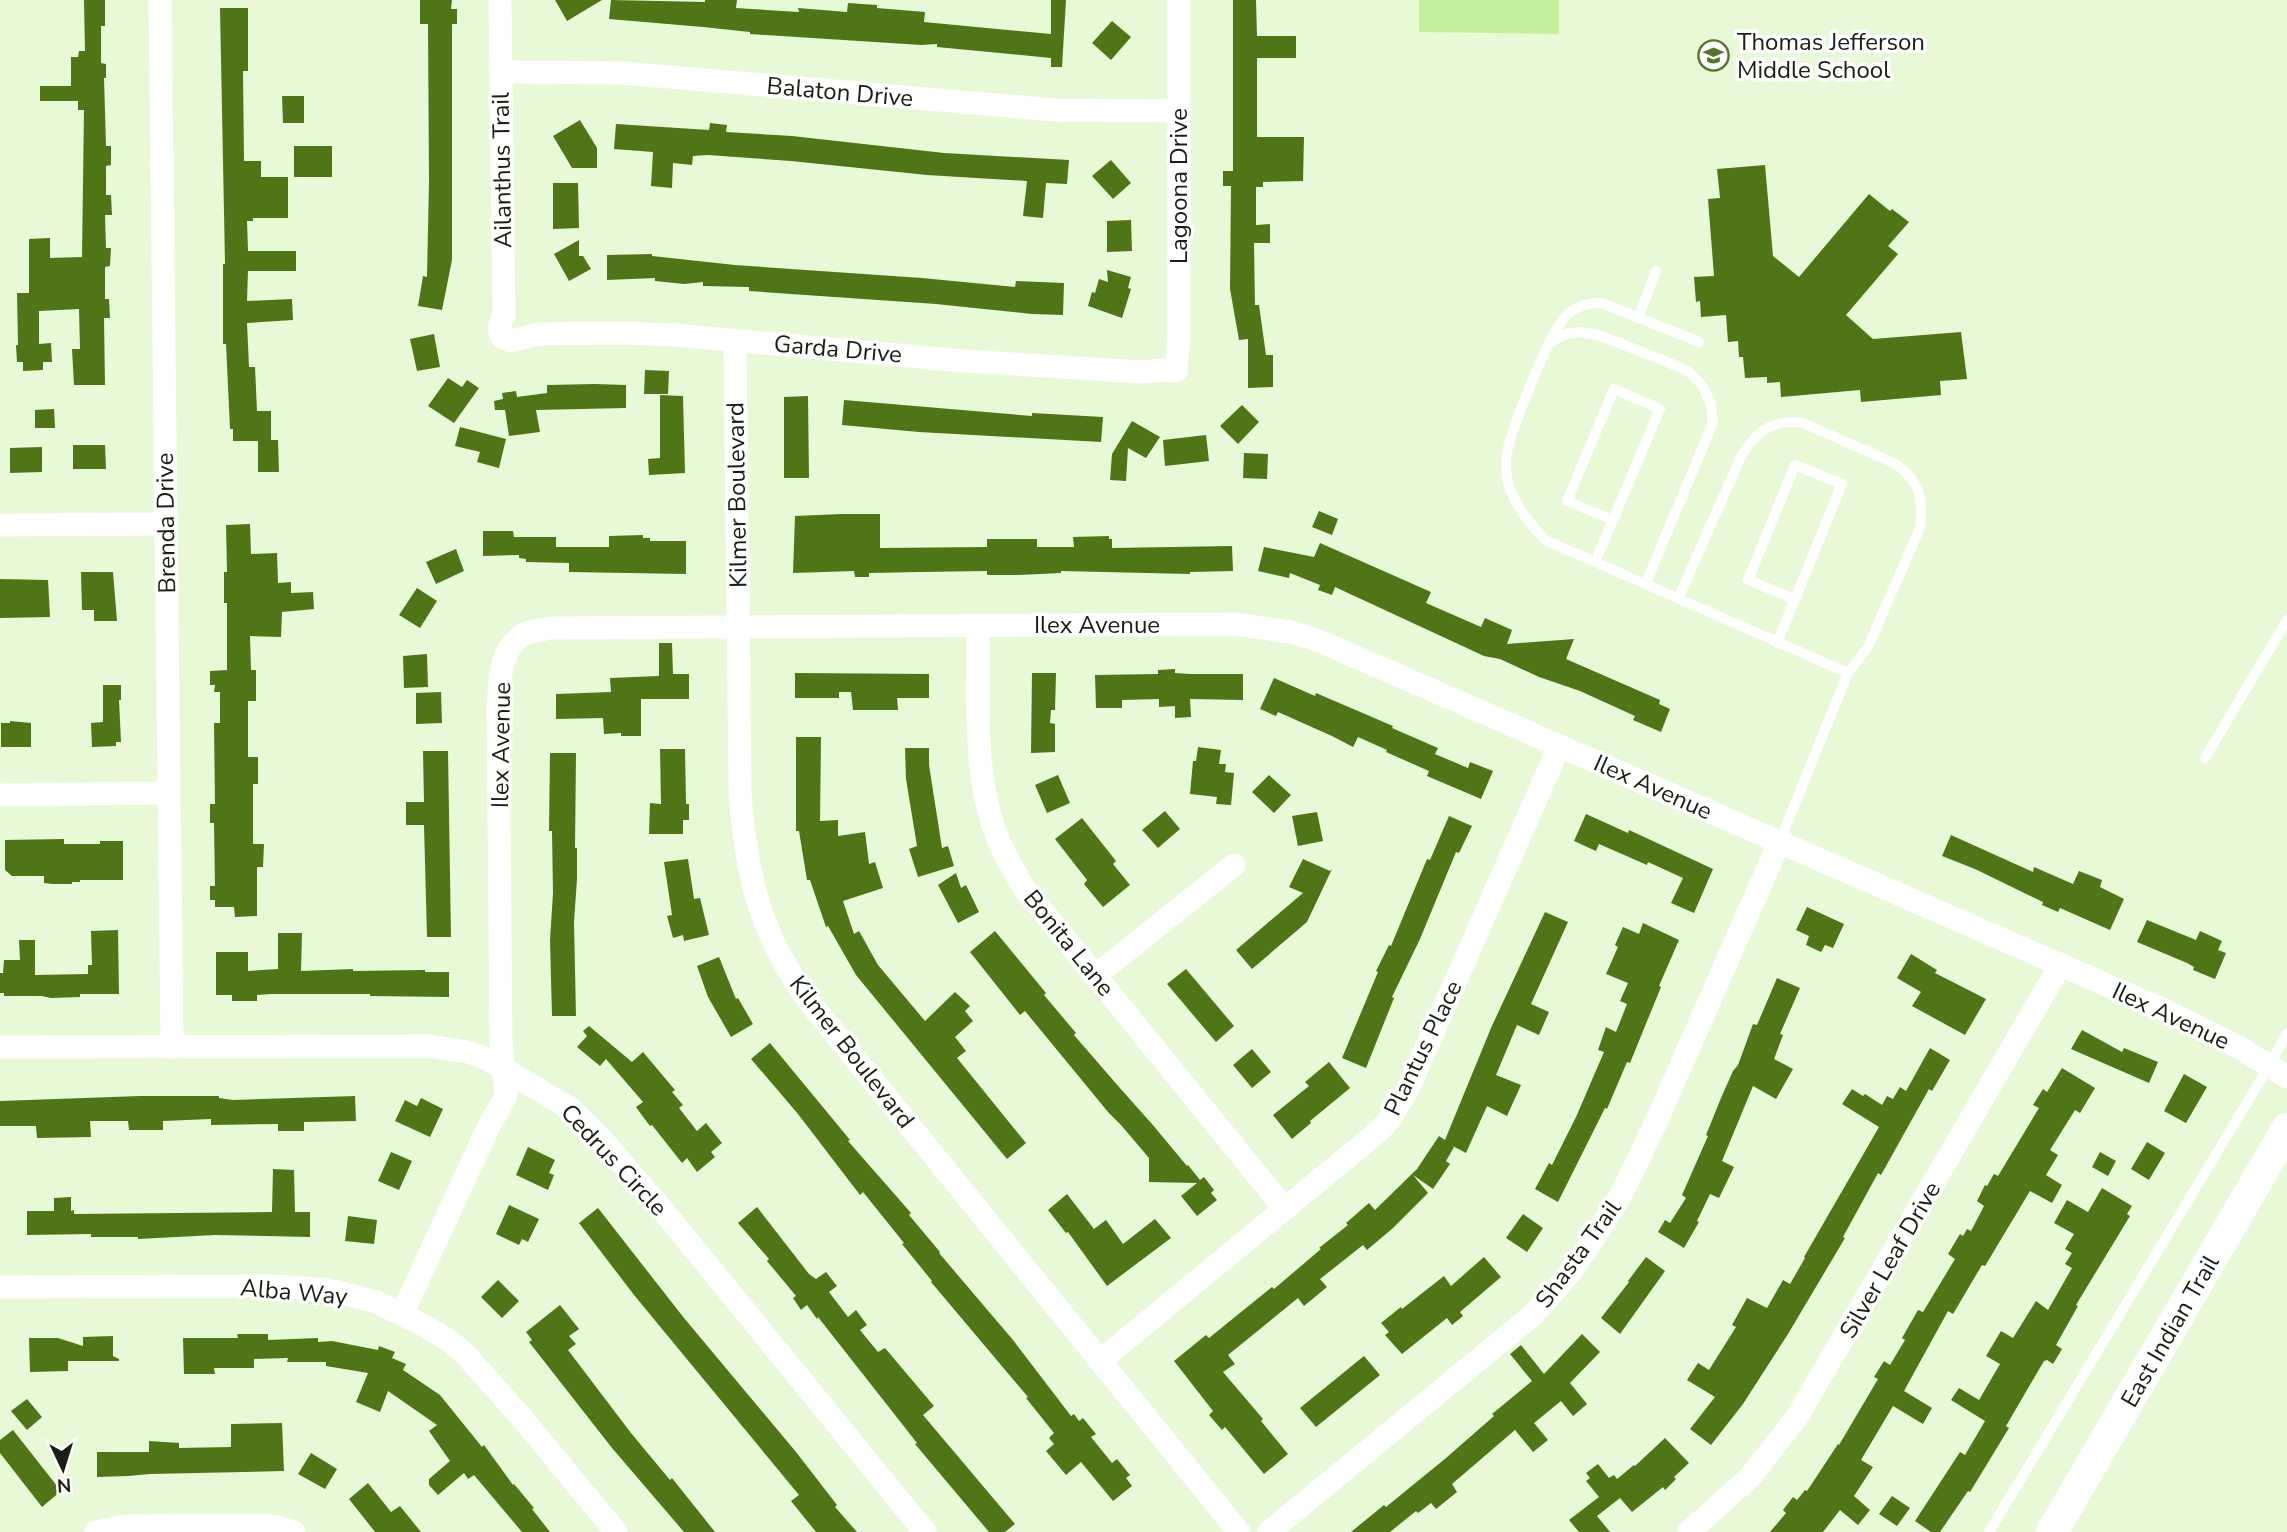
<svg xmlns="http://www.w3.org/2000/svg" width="2287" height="1532" font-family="'Nunito Sans',sans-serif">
  <rect width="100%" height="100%" fill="#e7f9d6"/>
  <path fill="#c7f09c" d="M1419,0H1559V34L1419,32Z"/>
  <g fill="#4f7517">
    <path d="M84,0H105V26H101V63L106,64V78H104L106,146H111V165L106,166V195H111L112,215H105L106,248H111L110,266L105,267V299H109L110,318H104L105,385H74L72,349H80L79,309L39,311V344L51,343L52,362H43V370L23,371V362H17L16,345H18L17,293H29V239L50,238V258L82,257L84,110H78V101H40V86H71V57H78L79,51H85Z"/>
    <path d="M420,0H452L451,9H457V24H452V260L442,310L418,306L423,276L427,277L429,182L428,24H420Z"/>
    <path d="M555,0H602L567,21Z"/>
    <path d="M611,0L705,2V0H737L736,8L799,12L798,8L847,12L848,3L877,5V8L925,12L924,22L1051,34V0H1066L1062,67H1051V58L937,47V44L921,45L750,34V32L703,27L609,19Z"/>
    <path d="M1233,0H1256L1257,36H1296V58H1257V137H1304L1303,181L1263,182V187H1256V225L1270,224V243H1254L1255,305H1259L1266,355H1273V387L1248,388V339L1239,340L1230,289L1231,186H1223V171H1233Z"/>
    <path d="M220,8H248V71H243L244,161H261V177H288V218H253V221H247L248,251H296V271H248L247,301L292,299L293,320L247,323L249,367H255L257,411H271V440H278L279,472H258V441H265H233V429H230L226,344H223V264H225Z"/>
    <path d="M1112,21L1131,37L1111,60L1092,43Z"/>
    <path d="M282,96H304V123H283Z"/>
    <path d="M580,120L597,148V168H572L553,136Z"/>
    <path d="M710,123L727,125L726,132L792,136L944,153L1069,160L1067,184L1046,183L1043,218L1023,216L1027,181L927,175L791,161L708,155L693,156L692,165L673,163L672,188L651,186L653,152L614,149L616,124L709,130Z"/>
    <rect x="294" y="146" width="38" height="31"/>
    <path d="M1111,160L1131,183L1113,199L1092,176Z"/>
    <path d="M1765,165L1773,256L1799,277L1869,194L1890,211L1892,209L1909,222L1888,246L1898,254L1846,315L1873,339L1961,332L1967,379L1940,381L1941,395L1861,402L1860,390L1781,397L1780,382L1767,383V377L1745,378L1743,357H1739L1738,341L1728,342L1726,315L1701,317L1700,301L1696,302L1694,277L1714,276L1708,199L1720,198L1717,169Z"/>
    <path d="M553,183H578L579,228L553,229Z"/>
    <path d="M1131,220L1132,251L1107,252V221Z"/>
    <path d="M579,240V256H583L591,269L569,281L554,254Z"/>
    <path d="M652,254V256L735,265L922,278L1015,287L1016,281L1064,283L1063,315L1032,314L936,304L749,291V287L703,286V282L684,284L655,281V278L607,280V255Z"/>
    <path d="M1107,270L1131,277L1128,288L1131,289L1122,318L1088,306L1092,292L1095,293L1099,279L1108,282Z"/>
    <path d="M434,334L440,367L417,371L410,339Z"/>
    <path d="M645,370L669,371L668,394H644Z"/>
    <path d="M448,378L462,387L467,380L479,388L454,423L428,406Z"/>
    <path d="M595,384L626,385V408L536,410L540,432L509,436L505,410H495L494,401L503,399L502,393L516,391L517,397L547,393V385Z"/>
    <path d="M660,395L683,396L685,473L649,475L648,459L660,458Z"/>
    <path d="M808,396L809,478H784V397Z"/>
    <path d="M844,400L1032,416V413L1103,417L1101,442L919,432L842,425Z"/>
    <path d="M1242,405L1259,422L1238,444L1220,426Z"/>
    <path d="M54,409L55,428H35V410Z"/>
    <path d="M1132,421L1160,437L1146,458L1128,448L1126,481L1110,480L1112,454Z"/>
    <path d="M460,427L506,439L499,468L477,462L480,452L455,446Z"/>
    <path d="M1206,435L1209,461L1165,466L1163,440Z"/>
    <path d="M73,445H105L106,469H73Z"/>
    <path d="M42,447V472L10,473V448Z"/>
    <path d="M1244,453L1268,454L1267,479L1243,478Z"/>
    <path d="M1319,511L1338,519L1332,535L1312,527Z"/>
    <path d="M842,514H880V548L987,547V539H1037V547H1074L1073,537L1109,536V539H1112V548L1232,546L1233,571L1190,572V574L1061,571V573L1019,575H987V571L920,572L869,573V577H855L854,571L793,573L795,516Z"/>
    <path d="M250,524L251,554L277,553L278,583L291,582V593L313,592L314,609L282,612L281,637L250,636L251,670H256V701H248V757H258V784H253V844H264L263,867H257V916L235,917L234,907H215V900H210V886H215L214,823H210V804H215L214,723H220V692H214L215,685H210V671L227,670V603H224V572H227L226,525Z"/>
    <path d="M483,531H513L514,537H556V547H609V536L643,535V538H650V541H686V574L569,572V563L526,562V559L519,558V555L483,556Z"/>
    <path d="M1320,543L1431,592L1426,603L1481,627L1485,618L1512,630L1507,644L1574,639L1566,659L1660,700L1659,704L1670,709L1661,732L1633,720L1635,716L1580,691L1539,677L1500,659L1484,656L1335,587L1332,595L1318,590L1320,585L1290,573L1289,578L1258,571L1264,547L1314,557Z"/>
    <path d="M456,549L464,571L436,584L426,562Z"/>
    <path d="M81,572H113L117,621H94V610H82Z"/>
    <path d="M0,579L48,580L50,617L0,618Z"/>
    <path d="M417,588L437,601L420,628L399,615Z"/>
    <path d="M659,643H672L673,674H689V699H641V736H621V733L604,734L603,718L556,719V694L611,692L610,678L659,676Z"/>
    <path d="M427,654L428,687L404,688L403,656Z"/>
    <path d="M1175,669V673L1190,674H1243V700L1190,699L1191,717L1175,718V706L1159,707V699L1122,700V708H1096L1095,675L1158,674V670Z"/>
    <path d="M795,673L929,674V698H897L898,710H853L851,692H839V698H795Z"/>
    <path d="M1032,673H1056L1055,710H1051L1050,723L1055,724V752L1031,753Z"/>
    <path d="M1274,678L1315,696L1316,693L1393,726L1392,728L1438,748L1435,754L1468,768L1470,762L1493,771L1481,799L1427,776L1429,771L1386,752L1387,750L1358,737L1353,747L1332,736L1278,712L1276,716L1260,709Z"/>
    <path d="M103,685H121V700H119L121,742H116V746L92,747L91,723L103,722Z"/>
    <path d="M441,692L442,723L416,724V693Z"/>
    <path d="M10,721L31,723V747H1V723H10Z"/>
    <path d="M796,737H821L820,821L838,820V836L865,832L869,864L875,862L883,888L843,901L854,934L859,931L878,965L925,1021L955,992L970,1006L965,1011L973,1021L955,1037L966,1051L957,1058L1026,1143L1007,1159L856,975L828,926L826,927L810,880H807L799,831H796Z"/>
    <path d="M1198,747L1221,750L1219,764H1226L1225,772L1234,773L1231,805L1216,804L1217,797L1190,794L1193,761H1196Z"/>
    <path d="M905,748H929V765L942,848L948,846L954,866L918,877L909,849L917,846L906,779Z"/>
    <path d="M660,749H685L686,804H689V820H683V834H649L650,803L661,804Z"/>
    <path d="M423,751H448L451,937H427L424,825H406V802H424Z"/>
    <path d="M550,753H576L575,848H577V879L574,922L576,1016H552L550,940L553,893L552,831H549Z"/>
    <path d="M1058,775L1070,803L1047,813L1035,785Z"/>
    <path d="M1269,775L1291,795L1274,813L1252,792Z"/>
    <path d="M1165,811L1180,829L1158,848L1142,830Z"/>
    <path d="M1317,812L1323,841L1298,846L1292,816Z"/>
    <path d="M1586,814L1628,833L1629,830L1713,869L1694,913L1671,903L1683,878L1648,862L1647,865L1599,844L1596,851L1574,841Z"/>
    <path d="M1449,816L1472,826L1459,853L1456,852L1420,939L1392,997L1394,998L1366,1068L1342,1058L1378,972L1376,971L1389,945L1391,946L1427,859L1430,860Z"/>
    <path d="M1082,818L1116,861L1113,864L1130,885L1103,907L1084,884L1087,880L1055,839Z"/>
    <path d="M1951,835L2033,872L2034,867L2073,884L2079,871L2102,880L2100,887L2124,899L2110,930L2060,908L2058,912L2042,905L2043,902L1975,869L1942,856Z"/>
    <path d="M64,839V844H100V841H123V880H80V882H72V884H53L44,883V876H12L5,870V840Z"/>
    <path d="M688,859L694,899L700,898L709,935L684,941L683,935L673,938L667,916L672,915L664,862Z"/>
    <path d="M1303,859L1330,871L1332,869L1307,922L1252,969L1236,950L1303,893L1289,887Z"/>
    <path d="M956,873L961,888L966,885L979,912L958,923L938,885Z"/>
    <path d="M1807,907L1844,924L1833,948L1825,945L1821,952L1806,945L1809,936L1796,930Z"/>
    <path d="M1545,912L1568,922L1531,1004L1549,1012L1539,1035L1517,1025L1496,1075L1521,1085L1507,1116L1487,1106L1466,1153L1451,1145L1454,1147L1446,1161L1450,1164L1433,1189L1413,1175L1428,1193L1393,1228L1367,1250L1363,1245L1320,1279L1327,1287L1304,1306L1298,1298L1228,1355L1235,1364L1223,1372L1263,1419L1261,1421L1288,1454L1264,1474L1225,1427L1222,1430L1209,1415L1213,1411L1174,1361L1206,1335L1209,1338L1272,1287L1274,1289L1321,1249L1319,1248L1348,1225L1346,1223L1369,1203L1375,1210L1417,1169L1439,1136L1445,1140L1491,1028Z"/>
    <path d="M2147,920L2196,940L2200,931L2222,941L2218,950L2226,953L2215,979L2193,970L2194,967L2187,963L2137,942Z"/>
    <path d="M1643,923L1679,940L1659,986L1661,987L1630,1063L1627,1062L1607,1109L1605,1108L1558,1202L1535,1189L1549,1163L1552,1165L1576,1117L1604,1052L1598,1050L1606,1027L1616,1032L1627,1004L1620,1001L1628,983L1606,974L1618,947L1615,945L1623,927L1639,934Z"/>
    <path d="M118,930L119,994H80V997L51,998L42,996H4V993H0V973H3L4,960H20L19,940H35V975L88,974V965H92L91,931Z"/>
    <path d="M995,931L1046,993L1044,995L1076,1033L1074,1035L1119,1087L1152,1124L1187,1166L1188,1165L1200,1180L1204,1177L1214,1190L1211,1193L1217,1200L1197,1216L1181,1196L1197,1183L1149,1182V1158L1121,1125L1108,1112L1025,1011L1020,1015L970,952Z"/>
    <path d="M278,933H302L301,971L353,969V971L425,970V972H449V997L370,996V994H271L257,995V1001H232V995H216V952H248V971L278,969Z"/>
    <path d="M1911,954L1937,970L1935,973L1986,999L1965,1035L1912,1006L1921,992L1897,978Z"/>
    <path d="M719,957L736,999L738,998L753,1024L731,1037L708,997L697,966Z"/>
    <path d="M1186,969L1234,1026L1216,1042L1167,984Z"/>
    <path d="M1777,978L1800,988L1780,1034L1783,1035L1774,1059L1793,1069L1776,1099L1753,1086L1722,1161L1734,1167L1719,1198L1710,1194L1697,1221L1699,1222L1684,1248L1658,1232L1665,1220L1670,1223L1686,1198L1682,1195L1708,1136L1706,1135L1721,1098L1733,1071L1738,1065L1753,1024L1757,1025Z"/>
    <path d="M589,1026L632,1062L643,1052L675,1090L672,1092L683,1105L679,1108L697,1131L706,1123L722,1143L711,1152L715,1157L697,1172L687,1158L682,1163L652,1125L650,1126L641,1114L636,1107L643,1102L606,1059L600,1066L577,1047L587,1036L583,1031Z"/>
    <path d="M2082,1030L2122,1052L2124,1048L2158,1062L2149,1083L2071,1049Z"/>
    <path d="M770,1043L850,1140L848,1141L911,1213L909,1215L940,1252L939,1253L1013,1340L1071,1416L1074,1414L1079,1421L1083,1418L1096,1434L1091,1437L1112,1463L1117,1459L1130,1475L1126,1478L1132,1486L1113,1501L1081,1462L1066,1475L1046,1451L1054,1444L1049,1438L1054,1433L1026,1398L1028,1397L931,1282L932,1281L902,1244L904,1243L863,1192L860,1195L798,1114L751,1059Z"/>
    <path d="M1930,1048L1950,1060L1932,1091L1929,1089L1881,1175L1878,1173L1843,1237L1845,1238L1788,1334L1743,1404L1711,1445L1690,1429L1715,1397L1687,1380L1698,1363L1709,1370L1736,1327L1732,1325L1747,1298L1767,1308L1783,1280L1790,1284L1805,1258L1804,1257L1879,1127L1842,1104L1852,1089L1863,1096L1865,1094L1882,1105L1887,1096L1893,1099L1900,1087L1906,1091Z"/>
    <path d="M1252,1049L1271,1072L1252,1088L1233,1065Z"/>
    <path d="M1329,1062L1350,1088L1310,1121L1311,1123L1292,1139L1273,1115L1309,1086L1305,1082Z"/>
    <path d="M2062,1068L2095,1088L2080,1113L2075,1110L2050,1150L2058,1155L2046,1175L2062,1185L2052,1203L2030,1191L1985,1266L1982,1265L1953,1314L1948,1311L1904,1391L1932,1408L1923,1424L1893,1406L1861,1460L1873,1467L1854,1496L1870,1510L1858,1525L1840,1510L1823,1532H1770L1786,1513L1783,1510L1793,1497L1797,1500L1805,1490L1807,1491L1838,1444L1839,1445L1878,1379L1874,1377L1884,1361L1890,1365L1905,1340L1902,1338L1918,1310L1923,1312L1955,1259L1948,1254L1960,1234L1963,1236L1967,1229L1971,1231L1984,1206L1977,1201L1985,1185L1987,1186L1994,1174L1998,1176L2039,1108L2033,1105L2043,1089L2047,1092Z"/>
    <path d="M2184,1074L2207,1087L2186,1123L2164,1111Z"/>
    <path d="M140,1096H219V1098L233,1100L355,1096L356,1121L304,1122V1131H278V1124L211,1125V1119L163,1121V1130H129L128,1121H90L91,1137L37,1138L36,1126H0V1101Z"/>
    <path d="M421,1098L443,1109L430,1137L395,1121L405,1100L417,1106Z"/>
    <path d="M2147,1142L2165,1153L2149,1180L2131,1169Z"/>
    <path d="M528,1147L555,1160L549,1173L554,1175L548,1190L516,1175Z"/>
    <path d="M391,1152L412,1161L399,1190L378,1181Z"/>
    <path d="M2100,1152L2116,1161L2108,1176L2092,1167Z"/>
    <path d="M273,1169L294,1170L295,1212H310V1237L215,1235L138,1239V1237H91V1234L27,1235V1211H54V1198L71,1197V1211L74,1210V1214L272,1212Z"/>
    <path d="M2102,1188L2132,1206L2127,1214L2130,1216L2076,1305L2078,1306L2056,1345L2062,1349L2053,1364L2047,1360L2044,1361L2006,1426L2009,1428L1970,1492L1968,1491L1940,1532H1931L1915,1521L1960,1452L1965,1455L1985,1421L1951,1400L1959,1388L1979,1400L2000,1364L1986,1356L2001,1331L2013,1338L2036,1301L2048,1310L2072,1268L2065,1264L2072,1253L2065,1249L2074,1234L2054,1223L2067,1200L2088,1212Z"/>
    <path d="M1067,1194L1094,1229L1106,1220L1123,1244L1155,1219L1171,1238L1107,1286L1068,1232L1066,1233L1048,1210Z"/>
    <path d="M509,1205L539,1219L528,1242L522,1239L519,1245L496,1234Z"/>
    <path d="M757,1207L809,1274L816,1279L826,1272L837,1286L829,1292L848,1317L856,1310L867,1325L860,1330L878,1352L885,1348L934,1406L923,1415L1015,1524L1005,1532H989L915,1444L917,1443L818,1317L817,1319L807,1305L801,1310L793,1298L796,1296L767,1261L769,1259L738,1223Z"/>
    <path d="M598,1208L684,1318L796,1452L837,1505L835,1507L857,1532H816L791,1501L799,1495L634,1295L579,1223Z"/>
    <path d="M1523,1214L1543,1228L1527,1252L1506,1238Z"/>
    <path d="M348,1216L377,1220L374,1244L345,1241Z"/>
    <path d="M1484,1257L1501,1277L1460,1312L1463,1316L1452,1325L1447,1318L1402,1354L1385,1335L1389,1332L1381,1323L1401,1307L1402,1309L1444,1276L1451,1286Z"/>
    <path d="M1646,1257L1665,1271L1620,1334L1601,1318L1629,1282L1628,1281Z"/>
    <path d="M498,1280L519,1301L502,1318L481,1297Z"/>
    <path d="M560,1305L579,1329L569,1336L576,1344L568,1350L631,1433L670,1480L672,1478L715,1532H684L612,1448L529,1342L532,1340L526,1332Z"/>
    <path d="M237,1334H268V1340L318,1338V1342L332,1341L378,1350L379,1346L395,1352L392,1358L406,1364L403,1370L440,1395L482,1447L484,1445L513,1485L514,1484L534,1508L532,1509L550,1532H522L474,1475L468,1479L464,1473L438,1495L429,1485V1479L450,1461L429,1431L437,1425L388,1391L380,1412L356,1402L368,1373L326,1366V1362H287L288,1358L254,1359V1368H214L215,1374H184L183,1338H238Z"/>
    <path d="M1582,1334L1600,1352L1570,1383L1587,1404L1573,1416L1561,1401L1534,1423L1548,1440L1533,1452L1515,1430L1452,1484L1457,1492L1436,1509L1431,1503L1418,1513L1416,1511L1390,1532H1351L1384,1505L1386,1507L1446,1458L1494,1416L1492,1414L1532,1381L1510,1354L1521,1345L1544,1374Z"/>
    <path d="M113,1336V1356L119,1359V1361H68V1371L30,1372L29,1338H58L83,1346V1337Z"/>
    <path d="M1364,1356L1380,1375L1316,1427L1300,1408Z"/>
    <path d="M27,1399L42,1417L27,1430L11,1411Z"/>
    <path d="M282,1423L284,1471L150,1474L128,1476L97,1477V1452H149V1441L179,1443V1448L231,1447V1424Z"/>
    <path d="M13,1430L61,1491L42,1507L0,1453V1440Z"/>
    <path d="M1665,1438L1689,1463L1674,1477L1676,1479L1665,1490L1663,1487L1632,1512L1620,1498L1597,1516L1610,1532H1579L1569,1520L1599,1497L1586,1481L1590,1478L1586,1473L1598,1464L1609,1478L1614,1475L1617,1479L1634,1465L1635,1466Z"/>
    <path d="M311,1453L337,1469L325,1489L298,1474Z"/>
    <path d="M368,1483L391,1512L400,1506L421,1532H375L349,1499Z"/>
    <path d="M1892,1496L1910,1508L1897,1526L1879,1514Z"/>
  </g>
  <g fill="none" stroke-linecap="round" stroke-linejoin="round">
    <g stroke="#fff" stroke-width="10">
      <path d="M1638,318L1656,271"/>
      <path d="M1550,342L1566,334L1579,332L1599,335L1677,366L1689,372L1702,385L1711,403L1713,423L1645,585"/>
      <path d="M1699,342L1602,303C1587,303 1574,306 1564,318C1549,335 1506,439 1506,461C1504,493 1525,518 1545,540L1848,673L1779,843"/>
      <path d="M1595,562L1660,409L1614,389L1567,501L1613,520"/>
      <path d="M1678,599L1740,459C1754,433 1773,418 1803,423L1896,464C1921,483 1923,498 1920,528L1868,647L1848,673"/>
      <path d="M1777,643L1842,484L1795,465L1748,580L1795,599"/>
      <path d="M2205,758L2287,620"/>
      <path d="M1989,1532L2269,1066L2287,1033"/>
    </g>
    <g stroke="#fff" stroke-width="23">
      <path d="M160,0L172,1047"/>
      <path d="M500,0L504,315C500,323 497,329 502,337L511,341L538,334L620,333L674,335L964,361L1142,372L1162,370L1176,371L1179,336V0"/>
      <path d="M501,72L623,73L1055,110L1179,111"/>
      <path d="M735,341L740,792C746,876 760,935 811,1004L1239,1532"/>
      <path d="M0,525L165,524"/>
      <path d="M978,625C979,689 973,757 991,819C998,844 1011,866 1024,888L1285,1209"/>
      <path d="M0,795L169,793"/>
      <path d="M1095,976L1234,865"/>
      <path d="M0,1047L430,1046L468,1052L487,1059L571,1109L604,1142L661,1208L925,1532"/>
      <path d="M0,1287L275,1286L328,1290L374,1301L425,1326L448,1340L464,1353L522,1418L616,1532"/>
      <path d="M402,1314L489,1126L506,1096L501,1040L498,709C500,686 498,653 520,637C528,630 542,630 552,628L1236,624L1290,632L1317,640L2164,1010L2242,1049L2287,1077"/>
      <path d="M1100,1361L1379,1131L1389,1120L1407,1091L1559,747"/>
      <path d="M96,1532L125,1526L263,1525L278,1527L294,1532"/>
      <path d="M1269,1532L1534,1314L1569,1274L1589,1246L1622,1193L1657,1120L1779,843"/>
      <path d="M1689,1532L1750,1477L1797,1417L2061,964"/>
    </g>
    <path stroke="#fff" stroke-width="32" d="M2052,1532L2287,1129"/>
  </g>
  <defs>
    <symbol id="school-ring" viewBox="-11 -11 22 22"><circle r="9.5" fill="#fff" stroke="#54752c" stroke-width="1.5"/><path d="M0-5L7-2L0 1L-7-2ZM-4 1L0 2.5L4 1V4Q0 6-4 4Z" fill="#54752c"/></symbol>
  </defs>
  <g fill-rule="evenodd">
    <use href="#school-ring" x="1696" y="38" width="35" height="35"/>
  </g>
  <g text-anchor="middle" stroke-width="7" stroke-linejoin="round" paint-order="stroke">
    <g font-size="24" fill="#191f13" stroke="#fff" text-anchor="start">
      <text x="1737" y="50">Thomas Jefferson<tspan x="1737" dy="28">Middle School</tspan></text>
    </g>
    <g font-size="24" fill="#191f13" stroke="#fff">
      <text transform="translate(840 92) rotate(5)" y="8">Balaton Drive</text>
      <text transform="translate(502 170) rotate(-91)" y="8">Ailanthus Trail</text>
      <text transform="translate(1179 186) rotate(-90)" y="8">Lagoona Drive</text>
      <text transform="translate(838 349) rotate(5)" y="8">Garda Drive</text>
      <text transform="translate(737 495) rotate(-91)" y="8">Kilmer Boulevard</text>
      <text transform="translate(166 523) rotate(-91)" y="8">Brenda Drive</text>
      <text x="1097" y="633">Ilex Avenue</text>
      <text transform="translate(501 745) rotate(-89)" y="8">Ilex Avenue</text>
      <text transform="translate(1653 787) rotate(24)" y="8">Ilex Avenue</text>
      <text transform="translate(1069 943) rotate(51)" y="8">Bonita Lane</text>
      <text transform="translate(2171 1016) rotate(25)" y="8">Ilex Avenue</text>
      <text transform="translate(1423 1048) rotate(-64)" y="8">Plantus Place</text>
      <text transform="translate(852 1052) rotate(52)" y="8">Kilmer Boulevard</text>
      <text transform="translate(614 1160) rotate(47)" y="8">Cedrus Circle</text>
      <text transform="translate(1578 1254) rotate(-54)" y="8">Shasta Trail</text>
      <text transform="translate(1890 1260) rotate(-60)" y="8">Silver Leaf Drive</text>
      <text transform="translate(294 1292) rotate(5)" y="8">Alba Way</text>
      <text transform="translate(2170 1331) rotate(-60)" y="8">East Indian Trail</text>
    </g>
  </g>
  <g transform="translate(63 1469) rotate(176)" stroke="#ffffff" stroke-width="5" paint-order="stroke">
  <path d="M0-5L12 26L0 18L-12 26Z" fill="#191f13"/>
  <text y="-10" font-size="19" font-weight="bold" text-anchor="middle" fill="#191f13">N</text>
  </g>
</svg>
